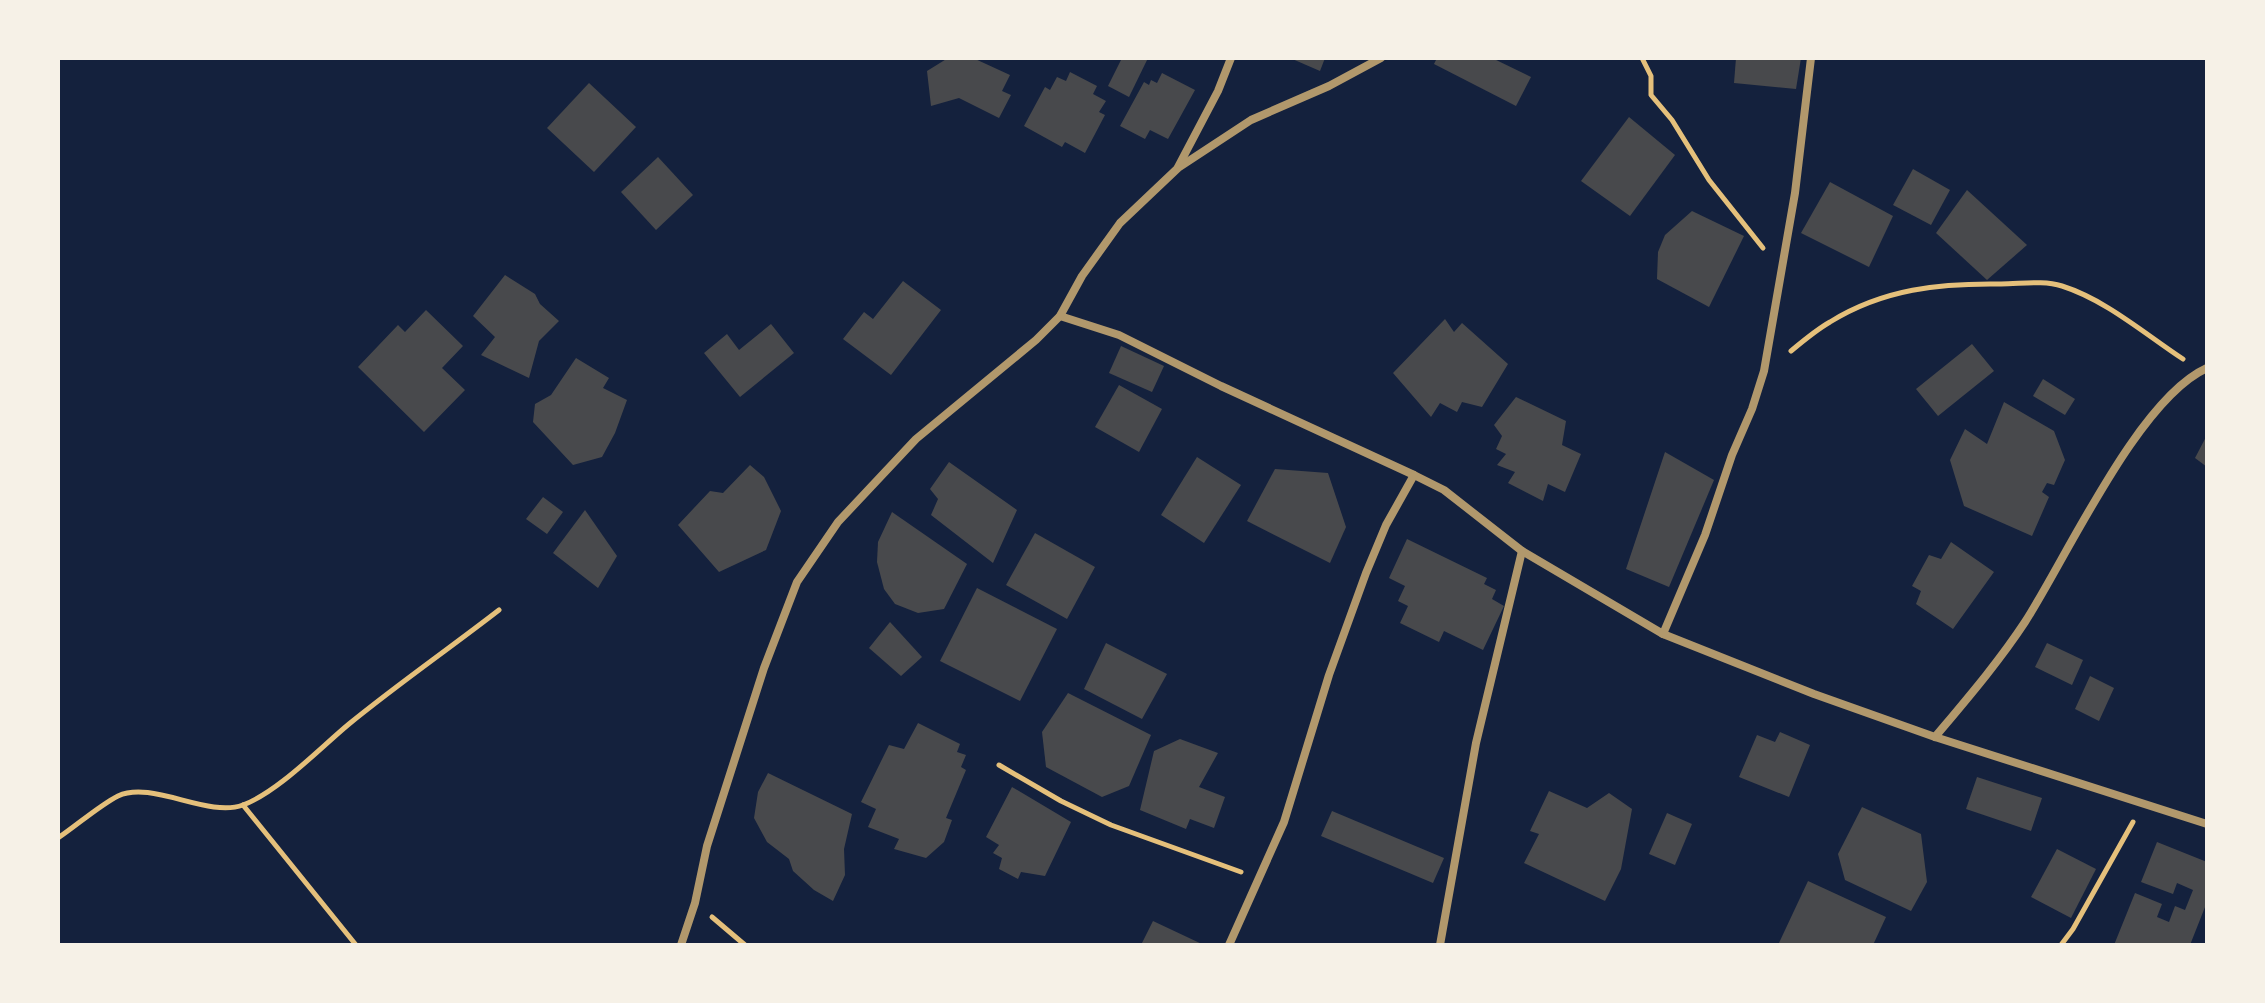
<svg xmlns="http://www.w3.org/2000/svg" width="2265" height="1003" font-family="'PT Sans',sans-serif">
  <rect width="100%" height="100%" fill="#14213d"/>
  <g fill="#48494c">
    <path d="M948,58H973L1010,75L1002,91L1011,95L999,118L959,98L931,106L927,71Z"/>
    <path d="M1122,58H1148L1129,97L1108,86Z"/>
    <path d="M1290,58H1325L1320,71Z"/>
    <path d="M1437,58H1492L1531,77L1516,106L1434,64Z"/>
    <path d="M1736,58H1801L1796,89L1734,83Z"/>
    <path d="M1070,72L1097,86L1093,94L1106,101L1099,112L1105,115L1085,153L1065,142L1062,147L1024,126L1045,87L1050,90L1057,77L1066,81Z"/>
    <path d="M1162,73L1195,90L1168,139L1150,130L1145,139L1120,126L1144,82L1149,85L1151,80L1157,83Z"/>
    <path d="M589,83L636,127L594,172L547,128Z"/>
    <path d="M1629,117L1675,155L1630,216L1581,181Z"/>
    <path d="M658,157L693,195L656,230L621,192Z"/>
    <path d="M1913,169L1950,190L1931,225L1893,205Z"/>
    <path d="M1830,182L1893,216L1869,267L1801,233Z"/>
    <path d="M1967,190L2027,245L1987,280L1936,233Z"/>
    <path d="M1692,211L1744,236L1709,307L1657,279L1658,252L1665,235Z"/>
    <path d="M505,275L535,294L540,304L559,321L539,341L529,378L481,355L495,337L473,316Z"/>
    <path d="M903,281L941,310L891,375L843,339L864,312L873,319Z"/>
    <path d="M426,310L463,346L442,368L465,390L424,432L358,367L398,325L405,332Z"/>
    <path d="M1445,319L1454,332L1462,323L1508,364L1482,407L1462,402L1457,412L1440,403L1431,417L1393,373Z"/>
    <path d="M771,324L794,353L740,397L704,353L727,334L739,350Z"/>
    <path d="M1972,344L1994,371L1938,416L1916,389Z"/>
    <path d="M1121,346L1164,366L1152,392L1109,373Z"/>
    <path d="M576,358L609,378L603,388L627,400L615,433L602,457L573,465L533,422L535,404L551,395Z"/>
    <path d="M2043,379L2075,399L2065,415L2033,396Z"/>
    <path d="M1119,385L1162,409L1139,452L1095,427Z"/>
    <path d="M1516,397L1566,421L1562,445L1581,454L1565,492L1548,484L1543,501L1508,483L1515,472L1497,465L1506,454L1496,449L1502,436L1494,425Z"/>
    <path d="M2004,402L2054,431L2065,460L2054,485L2047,483L2042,492L2049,497L2032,536L1964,506L1950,460L1965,429L1987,444Z"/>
    <path d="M2207,435V467L2195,458Z"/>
    <path d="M1665,452L1714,480L1669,587L1626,569Z"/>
    <path d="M1197,457L1241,485L1204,543L1161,515Z"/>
    <path d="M949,462L1017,510L993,563L931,515L938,499L930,489Z"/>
    <path d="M750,465L764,477L781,511L766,550L719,572L678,525L710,491L723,493Z"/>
    <path d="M1275,469L1328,473L1346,527L1330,563L1247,521Z"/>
    <path d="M543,497L563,512L547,534L526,519Z"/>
    <path d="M585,510L617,556L598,588L553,553Z"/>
    <path d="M892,512L967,564L944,609L918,613L895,604L884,589L877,562L878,542Z"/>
    <path d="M1035,533L1095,567L1067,619L1006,585Z"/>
    <path d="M1407,539L1487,578L1484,584L1496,590L1492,599L1504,606L1483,650L1444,631L1439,642L1400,623L1408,606L1398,601L1405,586L1389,578Z"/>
    <path d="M1951,542L1994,572L1953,629L1916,604L1921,591L1912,586L1929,555L1941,559Z"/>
    <path d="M977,588L1057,629L1020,701L940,661Z"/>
    <path d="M890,622L922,657L901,676L869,648Z"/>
    <path d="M1106,643L1167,674L1142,719L1084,689Z"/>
    <path d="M2047,643L2083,660L2072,685L2035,667Z"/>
    <path d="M2090,676L2114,688L2099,721L2075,709Z"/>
    <path d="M1068,693L1151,735L1129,786L1102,797L1046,767L1042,732Z"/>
    <path d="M918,723L960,744L957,752L966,755L961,767L966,770L946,818L952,820L944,842L926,858L894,849L899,839L868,827L876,809L861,802L889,745L904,749Z"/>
    <path d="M1780,732L1810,745L1789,797L1739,777L1757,735L1775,742Z"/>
    <path d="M1180,739L1218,753L1199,787L1225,797L1214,828L1190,819L1186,829L1140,810L1154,751Z"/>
    <path d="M768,773L852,814L844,849L845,875L833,901L814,890L793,871L789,859L767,842L754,818L758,792Z"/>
    <path d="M1977,777L2042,798L2031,831L1966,809Z"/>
    <path d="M1012,787L1071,822L1045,876L1021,872L1018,879L999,869L1002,858L993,853L999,845L986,837Z"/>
    <path d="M1549,791L1587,808L1609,793L1632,809L1621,869L1605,901L1524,863L1539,834L1530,831Z"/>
    <path d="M1862,807L1921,834L1927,882L1911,911L1845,880L1838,854Z"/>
    <path d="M1332,811L1444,858L1433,883L1321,836Z"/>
    <path d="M1667,813L1692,824L1675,865L1649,854Z"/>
    <path d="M2157,842L2207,862V902L2190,945H2114L2135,893L2162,904L2157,917L2169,922L2175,906L2185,910L2193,890L2177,883L2173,894L2141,882Z"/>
    <path d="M2057,849L2096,869L2071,918L2031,897Z"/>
    <path d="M1808,881L1886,917L1873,945H1778Z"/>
    <path d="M1153,921L1204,945H1141Z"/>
  </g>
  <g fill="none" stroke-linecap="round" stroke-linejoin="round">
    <g stroke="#e5c07b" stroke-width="5">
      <path d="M1642,58L1651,76V95L1672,120L1709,180L1763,248"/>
      <path d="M1791,351C1803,341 1816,330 1830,322C1883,289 1940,283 2001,284C2021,284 2043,280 2062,286C2106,300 2145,334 2183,359"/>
      <path d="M999,765L1061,801L1111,825L1241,872"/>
      <path d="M243,805L356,945"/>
      <path d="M58,838C76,826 100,805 118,796C152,780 207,818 243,805C278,792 320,748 349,724C398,684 450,648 499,610"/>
      <path d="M712,917L745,945"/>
      <path d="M2061,945L2073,929L2133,822"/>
    </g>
    <g stroke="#b1986c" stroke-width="8">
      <path d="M1178,167L1218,91L1231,58"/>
      <path d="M1060,316L1119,335L1221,386L1414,475L1444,490L1522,551L1663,634L1814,694L1935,737L2207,824"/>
      <path d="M1663,634L1705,535L1732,455L1752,409L1764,371L1795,193L1811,58"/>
      <path d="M1935,737C1966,700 1998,663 2025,622C2067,557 2138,399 2207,368"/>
      <path d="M681,945L695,903L707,846L764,668L797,582L838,522L916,439L1036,340L1060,316L1082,276L1120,223L1178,168L1251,120L1329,86L1381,58"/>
      <path d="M1229,945L1284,822L1329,675L1366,573L1386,525L1414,475"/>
      <path d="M1440,945L1476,743L1522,551"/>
    </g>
  </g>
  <rect width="2265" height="1003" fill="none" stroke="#f6f1e7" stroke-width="120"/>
</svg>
